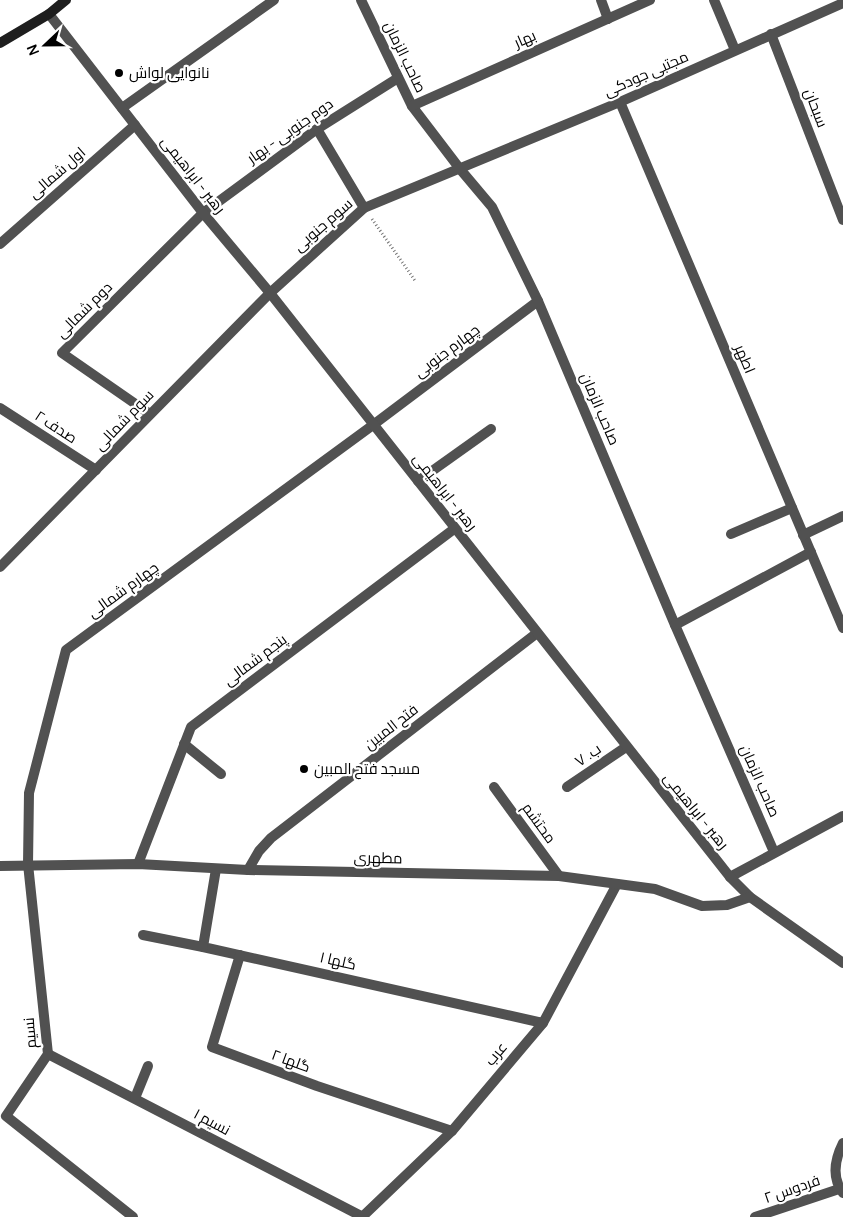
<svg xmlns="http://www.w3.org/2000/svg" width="843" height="1217" font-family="Manrope,Cairo,sans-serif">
  <rect width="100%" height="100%" fill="#fff"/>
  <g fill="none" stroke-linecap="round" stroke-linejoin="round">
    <path stroke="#737373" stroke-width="3" stroke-dasharray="1 2.5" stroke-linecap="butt" d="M372,219L416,282"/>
    <g stroke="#515151" stroke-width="10">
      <path d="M361,0L412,106L460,169L492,207L538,301L675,625L774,852"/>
      <path d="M601,0L608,19"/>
      <path d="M714,0L735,50"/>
      <path d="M771,34L843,220"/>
      <path d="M620,102L843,628"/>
      <path d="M412,106L650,0"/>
      <path d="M122,108L274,0"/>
      <path d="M317,129L364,208"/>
      <path d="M0,244L135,125"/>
      <path d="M0,408L96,470"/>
      <path d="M150,414L62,353L203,213L317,129L398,78"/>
      <path d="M418,481L491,429"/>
      <path d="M731,534L792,508"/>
      <path d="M803,535L843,516"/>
      <path d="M0,567L270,293L364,208L620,102L843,3"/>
      <path d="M675,625L811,552"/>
      <path d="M184,744L221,774"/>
      <path d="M494,787L559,876"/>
      <path d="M567,787L626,747"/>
      <path d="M138,864L191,727L454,529"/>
      <path d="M216,869L203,947L543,1023"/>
      <path d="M248,870L259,851L271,838L537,633"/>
      <path d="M730,877L843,816"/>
      <path d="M143,935L203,947"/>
      <path d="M240,955L212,1047L317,1086L452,1131"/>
      <path d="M48,1054L363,1217"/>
      <path d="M135,1098L148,1066"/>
      <path d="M133,1217L6,1116L48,1054L28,864L29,793L66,650L373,425L538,301"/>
      <path d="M362,1217L452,1131L543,1023L617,884"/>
    </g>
    <g stroke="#515151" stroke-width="10">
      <path d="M49,14L203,213L270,293L730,877L750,897L843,963"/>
      <path d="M0,866L138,864L248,870L559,876L655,889L702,906L727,905L750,897"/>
      <path d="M843,1193C831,1177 835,1159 843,1143"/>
      <path d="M755,1217L839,1189"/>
    </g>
    <path stroke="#1e1e1e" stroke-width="10" d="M0,43L49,14L66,0"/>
  </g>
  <g fill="#000" stroke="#fff" stroke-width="2">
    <circle cx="119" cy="73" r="5"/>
    <circle cx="304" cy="769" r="5"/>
  </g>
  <g text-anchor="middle" stroke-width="4.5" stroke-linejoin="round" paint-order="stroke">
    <g font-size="15" fill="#000" stroke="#fff">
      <text transform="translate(525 39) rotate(-24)" y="5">بهار</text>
      <text transform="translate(405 57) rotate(64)" y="5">صاحب الزمان</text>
      <text transform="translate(646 74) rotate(-24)" y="5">مجتبی جودکی</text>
      <text transform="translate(816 108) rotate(69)" y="5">سبحان</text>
      <text transform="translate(290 131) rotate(-35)" y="5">دوم جنوبی - بهار</text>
      <text transform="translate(57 173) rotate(-41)" y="5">اول شمالی</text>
      <text transform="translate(193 175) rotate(52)" y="5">رهبر - ابراهیمی</text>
      <text transform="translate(323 225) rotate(-41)" y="5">سوم جنوبی</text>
      <text transform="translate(84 310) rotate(-45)" y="5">دوم شمالی</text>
      <text transform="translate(447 351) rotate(-37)" y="5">چهارم جنوبی</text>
      <text transform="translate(745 359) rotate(67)" y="5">اطهر</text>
      <text transform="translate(600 409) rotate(67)" y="5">صاحب الزمان</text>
      <text transform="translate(124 420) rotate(-46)" y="5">سوم شمالی</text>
      <text transform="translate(56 427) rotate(33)" y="5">صدف ۲</text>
      <text transform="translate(445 492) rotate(52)" y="5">رهبر - ابراهیمی</text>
      <text transform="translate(123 590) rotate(-36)" y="5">چهارم شمالی</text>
      <text transform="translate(255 660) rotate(-37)" y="5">پنجم شمالی</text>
      <text transform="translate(391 727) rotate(-38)" y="5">فتح المبین</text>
      <text transform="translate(588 755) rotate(-34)" y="5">ب. ۷</text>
      <text transform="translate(760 781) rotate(66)" y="5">صاحب الزمان</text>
      <text transform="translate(696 811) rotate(51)" y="5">رهبر - ابراهیمی</text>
      <text transform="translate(539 823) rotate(54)" y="5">محتشم</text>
      <text transform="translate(378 858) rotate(1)" y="5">مطهری</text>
      <text transform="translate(338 961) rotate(13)" y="5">گلها ۱</text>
      <text transform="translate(30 1033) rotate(-95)" y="5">نسیم</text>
      <text transform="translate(496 1054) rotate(-50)" y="5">عرب</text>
      <text transform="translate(291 1061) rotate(20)" y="5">گلها ۲</text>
      <text transform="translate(212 1122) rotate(28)" y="5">نسیم ۱</text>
      <text transform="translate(792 1189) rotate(-19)" y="5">فردوس ۲</text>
    </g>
    <g font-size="15" fill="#000" stroke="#fff" text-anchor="start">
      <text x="129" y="78">نانوایی لواش</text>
      <text x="314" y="774">مسجد فتح المبین</text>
    </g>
  </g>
  <g transform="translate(45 45) rotate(248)" stroke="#ffffff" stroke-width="4" paint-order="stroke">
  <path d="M0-4L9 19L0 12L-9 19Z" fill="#000000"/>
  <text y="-8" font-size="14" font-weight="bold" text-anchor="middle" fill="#000000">N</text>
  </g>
</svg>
